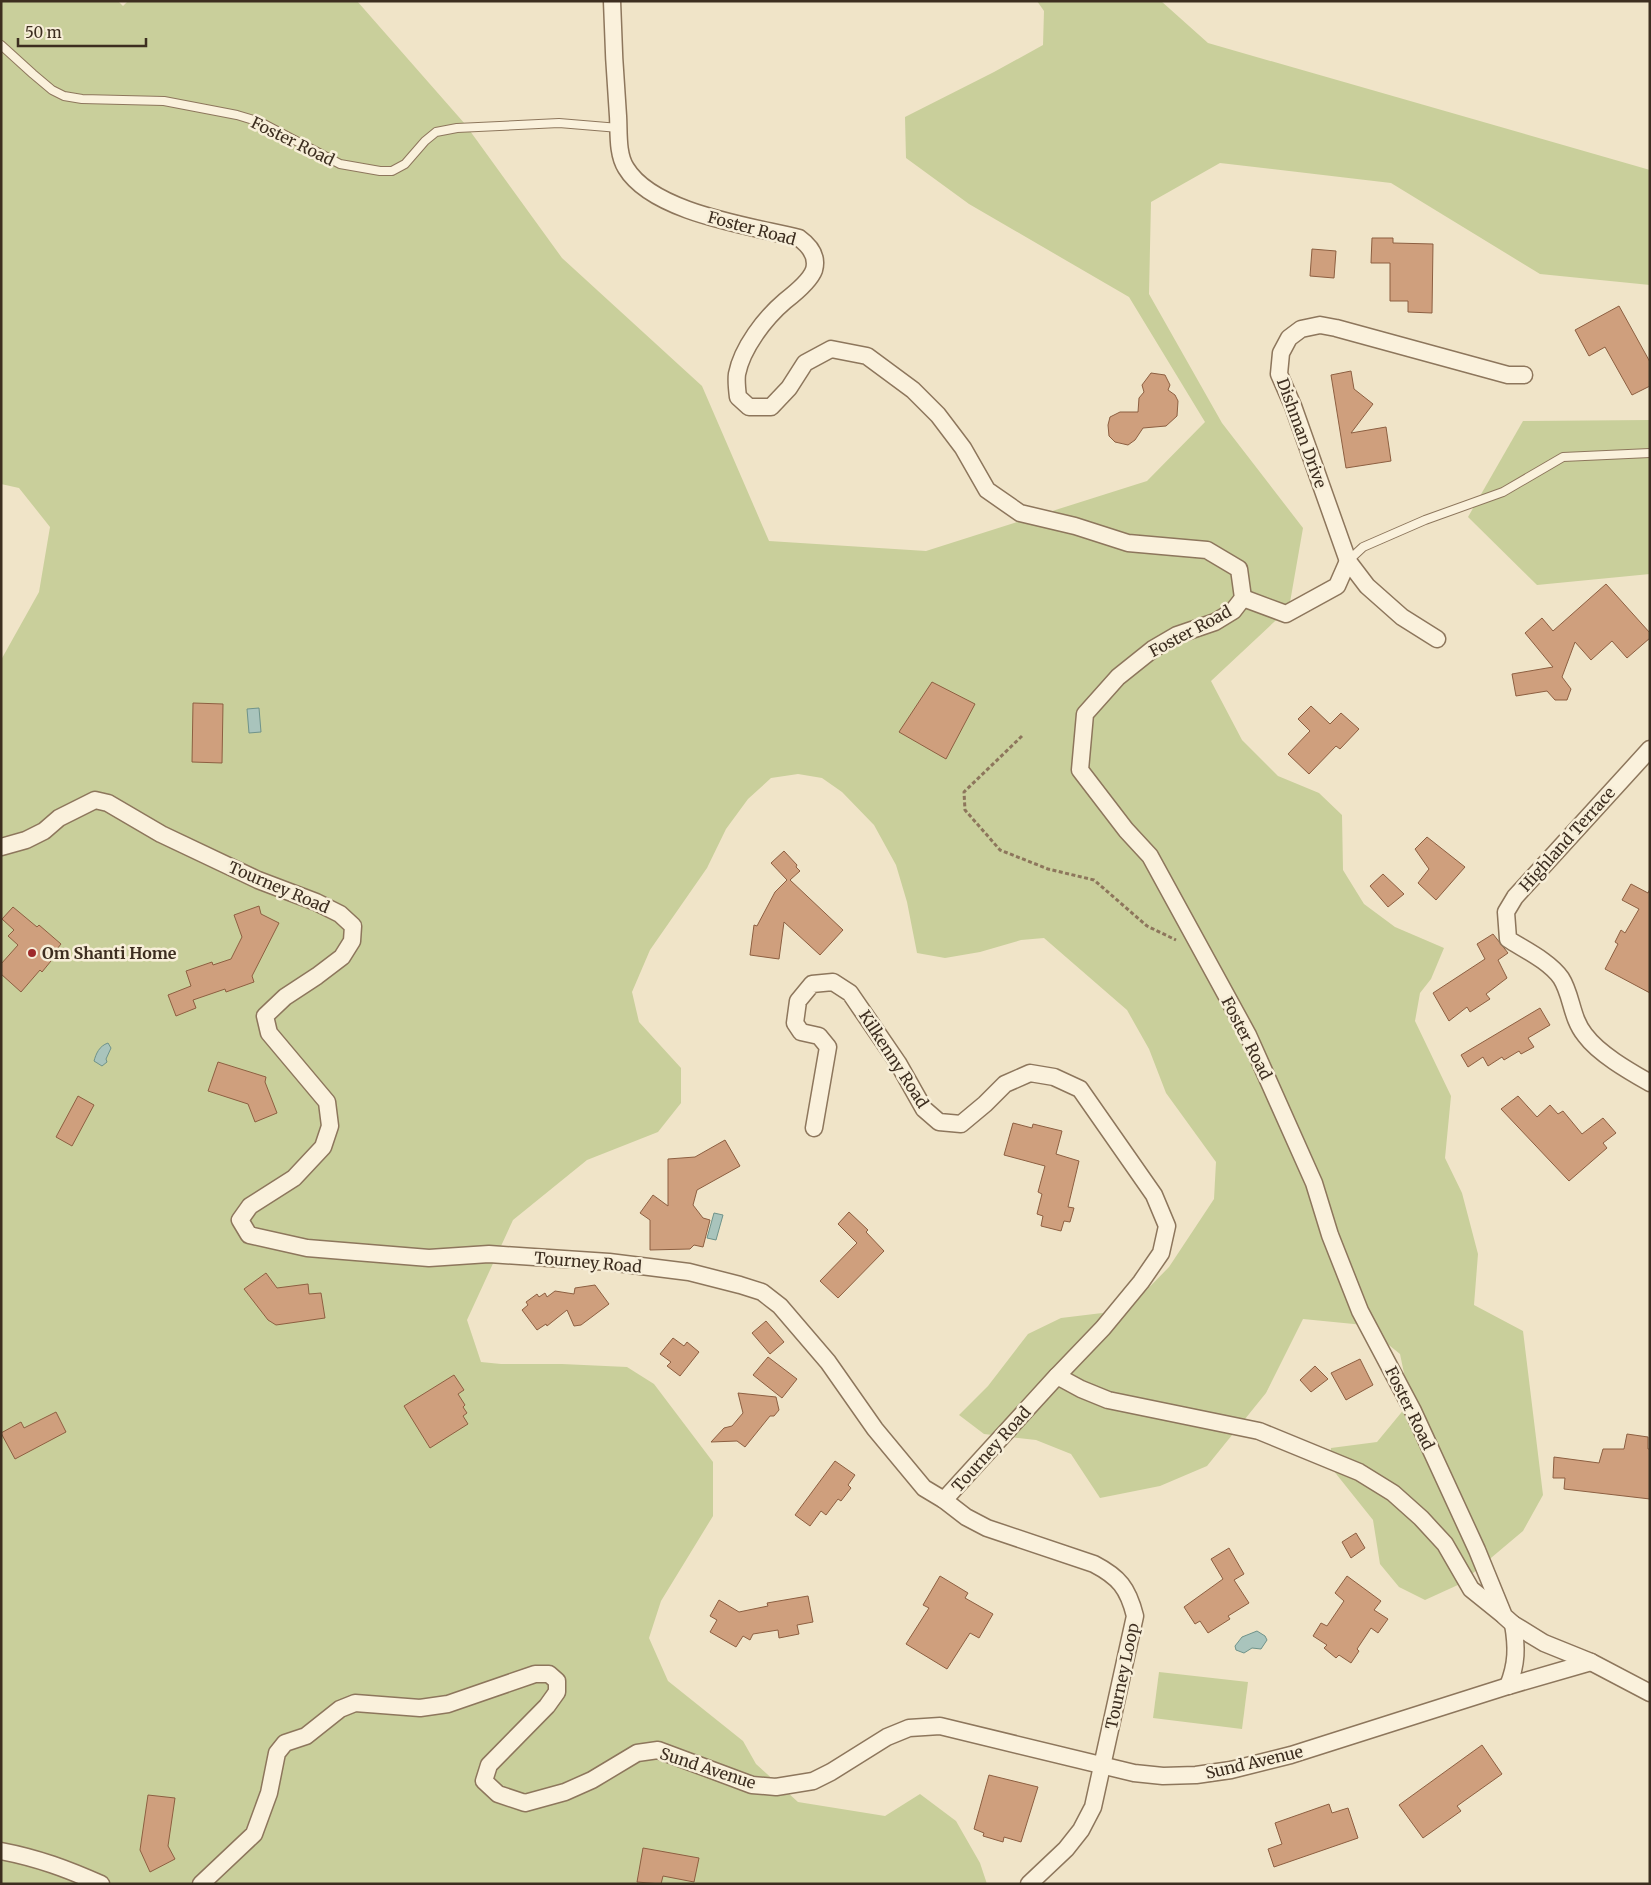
<svg xmlns="http://www.w3.org/2000/svg" width="1651" height="1885" font-family="Merriweather,serif">
  <rect width="100%" height="100%" fill="#f0e4c8"/>
  <g fill="#c9cf9b">
    <path d="M1,1H118L123,6L128,1H357L465,124L562,258L702,386L769,541L926,551L1147,481L1205,422L1129,297L969,204L906,158L905,117L994,72L1043,45L1044,11L1037,1H1161L1208,43L1650,170V285L1540,274L1391,183L1220,163L1151,202L1149,294L1222,423L1303,528L1289,608L1211,681L1242,740L1278,776L1319,793L1342,815L1343,870L1364,904L1395,927L1444,948L1431,979L1420,993L1415,1021L1451,1096L1445,1158L1462,1193L1478,1254L1474,1305L1523,1331L1543,1495L1523,1531L1460,1584L1425,1600L1399,1587L1380,1564L1373,1520L1329,1465L1331,1448L1377,1442L1410,1402L1400,1354L1364,1325L1303,1319L1266,1393L1207,1466L1160,1486L1100,1498L1071,1454L1036,1440L984,1434L959,1415L988,1386L1028,1334L1061,1318L1127,1310L1169,1267L1214,1199L1216,1162L1166,1093L1149,1049L1127,1010L1044,938L1021,940L980,952L945,958L917,953L907,902L896,865L874,825L842,792L822,778L798,774L771,778L748,799L726,829L707,868L650,950L632,992L639,1022L681,1068V1103L658,1132L587,1160L513,1220L467,1320L481,1362L501,1364H562L627,1367L654,1384L713,1462V1516L661,1601L649,1638L668,1681L743,1741L756,1764L798,1802L885,1816L920,1794L956,1821L980,1863L987,1884H1V660L39,592L50,527L19,488L1,484Z"/>
    <path d="M1650,420V574L1537,585L1468,517L1523,421Z"/>
    <path d="M1159,1672L1248,1682L1242,1729L1153,1718Z"/>
  </g>
  <g fill="#a9c4bc" stroke="#6f938a">
    <path d="M259,708L261,732L249,733L247,709Z"/>
    <path d="M108,1043L111,1048L106,1059L107,1062L102,1066L94,1061C96,1054 99,1046 108,1043Z"/>
    <path d="M714,1213L723,1215L716,1240L707,1238Z"/>
    <path d="M1257,1631L1265,1636L1267,1640L1261,1649L1252,1648L1244,1653L1236,1650L1235,1646L1242,1637Z"/>
  </g>
  <g fill="#cf9f7d" stroke="#8d5f41">
    <path d="M1372,238H1393V243L1433,244L1432,313L1408,312V301H1390V263H1371Z"/>
    <path d="M1312,249L1336,251L1334,278L1310,276Z"/>
    <path d="M1619,306L1650,362V386L1632,395L1605,347L1589,356L1575,330Z"/>
    <path d="M1351,371L1354,389L1373,404L1351,433L1386,427L1391,461L1346,468L1331,375Z"/>
    <path d="M1151,373L1165,375L1170,385L1168,390L1175,395L1178,401L1177,416L1166,426L1143,428L1135,440L1128,445L1115,442L1109,436L1108,425L1110,417L1120,412H1138L1139,398L1144,392L1142,385Z"/>
    <path d="M1606,584L1650,633V638L1627,658L1612,641L1591,660L1575,642L1562,677L1571,689L1567,700H1555L1547,691L1516,696L1512,674L1553,667L1525,633L1542,618L1553,631Z"/>
    <path d="M932,682L975,704L946,759L899,732Z"/>
    <path d="M193,703L223,704L222,763L192,762Z"/>
    <path d="M1311,706L1330,724L1341,713L1359,729L1340,749L1336,746L1309,774L1288,754L1310,731L1298,719Z"/>
    <path d="M1427,837L1465,867L1436,900L1418,883L1429,869L1415,849Z"/>
    <path d="M784,851L797,865L796,867L800,871L790,880L843,930L820,955L784,922L779,959L750,955L754,925L757,926L775,892L787,880L771,863Z"/>
    <path d="M1383,874L1404,894L1388,907L1370,886Z"/>
    <path d="M1631,884L1648,893L1650,889V993L1605,969L1618,944L1615,942L1621,930L1625,933L1639,909L1622,900Z"/>
    <path d="M259,906L261,914L279,923L252,976L254,982L226,992L225,989L193,1000L196,1008L176,1016L168,995L191,986L186,971L212,962L213,965L231,959L242,937L234,915Z"/>
    <path d="M13,907L37,927L39,925L61,944L49,959L51,961L42,972L40,970L21,992L1,974V964L18,945L8,936L14,930L2,919Z"/>
    <path d="M1493,934L1508,953L1498,960L1507,978L1486,994L1490,999L1470,1012L1467,1007L1449,1021L1433,993L1485,959L1477,944Z"/>
    <path d="M1540,1008L1550,1025L1528,1038L1534,1047L1521,1054L1519,1051L1504,1060L1502,1057L1488,1066L1483,1057L1468,1067L1461,1055Z"/>
    <path d="M218,1062L266,1077L265,1082L277,1113L255,1122L248,1104L208,1091Z"/>
    <path d="M78,1096L94,1105L72,1146L56,1137Z"/>
    <path d="M1518,1096L1537,1117L1550,1105L1558,1114L1563,1111L1582,1134L1603,1118L1616,1133L1603,1143L1607,1148L1569,1181L1501,1109Z"/>
    <path d="M1013,1123L1032,1128L1033,1124L1062,1131L1056,1154L1079,1161L1068,1207L1074,1208L1070,1222L1064,1221L1061,1231L1041,1226L1043,1216L1037,1214L1042,1194L1038,1192L1045,1166L1004,1155Z"/>
    <path d="M725,1140L740,1166L697,1190L693,1205L703,1218L710,1220L703,1247L694,1245L690,1249L650,1250V1220L640,1213L653,1195L668,1206V1159L695,1157Z"/>
    <path d="M849,1212L868,1230L866,1232L884,1251L838,1298L820,1281L857,1243L838,1224Z"/>
    <path d="M266,1273L277,1288L308,1284L309,1294L321,1293L325,1318L276,1325L268,1320L244,1289Z"/>
    <path d="M595,1285L609,1304L581,1325L574,1326L567,1310L547,1326L546,1324L537,1330L522,1310L528,1305L526,1302L537,1294L539,1297L545,1293L547,1297L555,1291L574,1294L575,1288Z"/>
    <path d="M766,1321L784,1342L770,1354L752,1333Z"/>
    <path d="M673,1338L684,1346L687,1342L699,1352L680,1376L667,1366L671,1362L660,1354Z"/>
    <path d="M768,1357L797,1379L782,1398L753,1375Z"/>
    <path d="M1360,1359L1373,1385L1346,1400L1331,1373Z"/>
    <path d="M1315,1366L1328,1379L1311,1392L1300,1380Z"/>
    <path d="M454,1375L464,1390L458,1394L465,1405L463,1407L467,1413L463,1416L468,1424L430,1448L404,1406Z"/>
    <path d="M738,1393L776,1397L779,1410L774,1416H770L745,1447L737,1441L711,1442L724,1428L732,1426L743,1413Z"/>
    <path d="M56,1412L66,1432L15,1459L1,1433L21,1422L24,1428Z"/>
    <path d="M1627,1434L1648,1437V1449H1650V1499L1564,1489L1565,1478H1553L1554,1457L1599,1463L1603,1449H1624Z"/>
    <path d="M835,1461L855,1475L848,1485L851,1488L841,1501L838,1499L826,1515L821,1511L810,1526L795,1515Z"/>
    <path d="M1356,1533L1365,1548L1351,1558L1342,1542Z"/>
    <path d="M1229,1548L1244,1574L1234,1580L1249,1603L1228,1616L1230,1619L1208,1633L1200,1621L1195,1624L1184,1607L1223,1579L1211,1559Z"/>
    <path d="M940,1576L968,1593L965,1598L993,1614L979,1638L970,1633L947,1669L906,1644L929,1608L923,1605Z"/>
    <path d="M1347,1576L1381,1601L1374,1610L1388,1619L1378,1633L1371,1628L1357,1649L1359,1651L1351,1663L1339,1655L1336,1658L1324,1648L1327,1645L1313,1636L1321,1623L1327,1626L1344,1601L1335,1593Z"/>
    <path d="M808,1596L813,1622L797,1625L799,1634L779,1638L778,1630L753,1634L750,1640L743,1636L736,1647L710,1632L717,1620L710,1616L719,1600L739,1612L768,1606L767,1603Z"/>
    <path d="M1482,1745L1502,1774L1457,1806L1461,1811L1423,1838L1399,1805Z"/>
    <path d="M989,1775L1038,1787L1021,1842L1004,1837L1003,1842L983,1836L984,1833L974,1829Z"/>
    <path d="M148,1795L175,1798L168,1846L175,1859L150,1872L140,1850Z"/>
    <path d="M1329,1804L1332,1813L1348,1808L1358,1838L1274,1867L1268,1849L1282,1844L1275,1823Z"/>
    <path d="M643,1848L699,1858L694,1882L663,1876L661,1884L637,1882Z"/>
  </g>
  <g fill="none" stroke-linecap="round" stroke-linejoin="round">
    <defs>
      <g id="lane">
        <path d="M1,45L33,74L52,90L64,96L82,99L164,101L237,115L260,122L340,164L380,171H392L405,164L425,141L436,132L457,128L559,123L619,128"/>
        <path d="M1348,561L1363,547L1425,520L1503,492L1563,457L1650,453"/>
      </g>
      <g id="street">
        <path d="M612,1C613,40 615,78 618,116C619,132 617,154 626,168C653,213 751,226 799,238C810,246 818,256 814,270C810,281 794,294 785,301C765,318 742,348 737,374C736,381 737,389 738,397L749,407H771L789,388L805,363L831,349L867,356L913,390L938,415L963,448L987,490L1020,513L1075,526L1128,543L1207,550L1239,569L1243,598L1233,611L1215,622L1177,635L1153,649L1118,677L1085,714L1080,770L1126,830L1150,856L1248,1035L1314,1183L1330,1235L1360,1311L1413,1411L1477,1550L1504,1616L1513,1624L1544,1643L1591,1662L1650,1693"/>
        <path d="M1243,598L1286,614L1337,586L1348,561"/>
        <path d="M1437,639L1402,617L1367,586L1348,561L1293,406L1279,374L1281,353L1289,338L1301,329L1320,325L1336,328L1508,375H1524"/>
        <path d="M1650,749L1515,897L1506,912L1508,939C1525,950 1549,961 1561,978C1572,995 1571,1018 1585,1035C1599,1054 1629,1071 1650,1083"/>
        <path d="M1,847L26,840L44,831L59,818L95,800L108,803L161,834L258,880L316,902L340,914L353,926L352,941L342,957L317,976L285,997L265,1016L269,1033L327,1102L330,1126L323,1147L294,1178L250,1206L240,1220L249,1235L307,1248L429,1258L489,1254L609,1262L689,1272L740,1285L762,1292L780,1306L828,1362L875,1429L924,1488L944,1500L966,1517L987,1528L1094,1564C1119,1577 1128,1588 1135,1616L1093,1807L1081,1830L1066,1849L1029,1884"/>
        <path d="M814,1128L828,1047L819,1036L801,1032L795,1023L798,1001L812,984L833,982L850,993L898,1063L924,1109L939,1122L961,1124L985,1104L1005,1084L1030,1073L1054,1077L1080,1089L1154,1195L1167,1226L1161,1253L1141,1282L1103,1328L1057,1376"/>
        <path d="M944,1500L1057,1376L1081,1389L1108,1400L1259,1431L1359,1472L1393,1493L1421,1518L1445,1544L1471,1589L1502,1614"/>
        <path d="M1508,1686C1517,1664 1517,1647 1513,1624"/>
        <path d="M1,1851C38,1858 67,1869 101,1884"/>
        <path d="M201,1884L254,1834L269,1793L277,1753L285,1743L306,1736L340,1709L355,1703L420,1708L448,1704L535,1674H549L557,1681V1692L547,1706L489,1765L484,1781L498,1794L525,1803L565,1792L592,1780L637,1753L658,1750L752,1785L776,1787L813,1781L831,1772L887,1737L909,1728L940,1726L1134,1773L1163,1776L1196,1775L1231,1770L1291,1755L1508,1686L1591,1662"/>
      </g>
    </defs>
    <use href="#lane" stroke="#8d765c" stroke-width="10"/>
    <use href="#street" stroke="#8d765c" stroke-width="19"/>
    <path stroke="#8d765c" stroke-width="3" stroke-dasharray="4 2.5" stroke-linecap="butt" d="M1022,736L964,792L965,810L1000,850L1048,869L1094,880L1147,926L1176,940"/>
    <use href="#lane" stroke="#faf1dc" stroke-width="8"/>
    <use href="#street" stroke="#faf1dc" stroke-width="16"/>
  </g>
  <circle fill="#9e2a2b" stroke="#f7eed8" stroke-width="2" cx="32" cy="953" r="5"/>
  <g text-anchor="middle" stroke-width="5" stroke-linejoin="round" paint-order="stroke">
    <g font-size="16" fill="#3d2e20" stroke="#f7eed8">
      <text transform="translate(293 141) rotate(26)" y="6">Foster Road</text>
      <text transform="translate(752 228) rotate(15)" y="6">Foster Road</text>
      <text transform="translate(1302 433) rotate(70)" y="6">Dishman Drive</text>
      <text transform="translate(1190 631) rotate(-28)" y="6">Foster Road</text>
      <text transform="translate(1567 839) rotate(-48)" y="6">Highland Terrace</text>
      <text transform="translate(279 887) rotate(23)" y="6">Tourney Road</text>
      <text transform="translate(1247 1038) rotate(63)" y="6">Foster Road</text>
      <text transform="translate(894 1059) rotate(57)" y="6">Kilkenny Road</text>
      <text transform="translate(588 1262) rotate(5)" y="6">Tourney Road</text>
      <text transform="translate(1410 1408) rotate(64)" y="6">Foster Road</text>
      <text transform="translate(991 1449) rotate(-48)" y="6">Tourney Road</text>
      <text transform="translate(1122 1676) rotate(-78)" y="6">Tourney Loop</text>
      <text transform="translate(1254 1762) rotate(-13)" y="6">Sund Avenue</text>
      <text transform="translate(708 1768) rotate(18)" y="6">Sund Avenue</text>
    </g>
    <g font-size="16" font-weight="bold" fill="#3d2e20" stroke="#f7eed8" text-anchor="start">
      <text x="42" y="959">Om Shanti Home</text>
    </g>
  </g>
  <rect width="1651" height="1885" fill="none" stroke="#3d2e20" stroke-width="5"/>
  <path d="M18 38v8h128v-8" fill="none" stroke="#3d2e20" stroke-width="2.5"/>
  <text x="25" y="38" font-size="15" fill="#3d2e20" stroke="#f7eed8" stroke-width="4" paint-order="stroke">50 m</text>
</svg>
